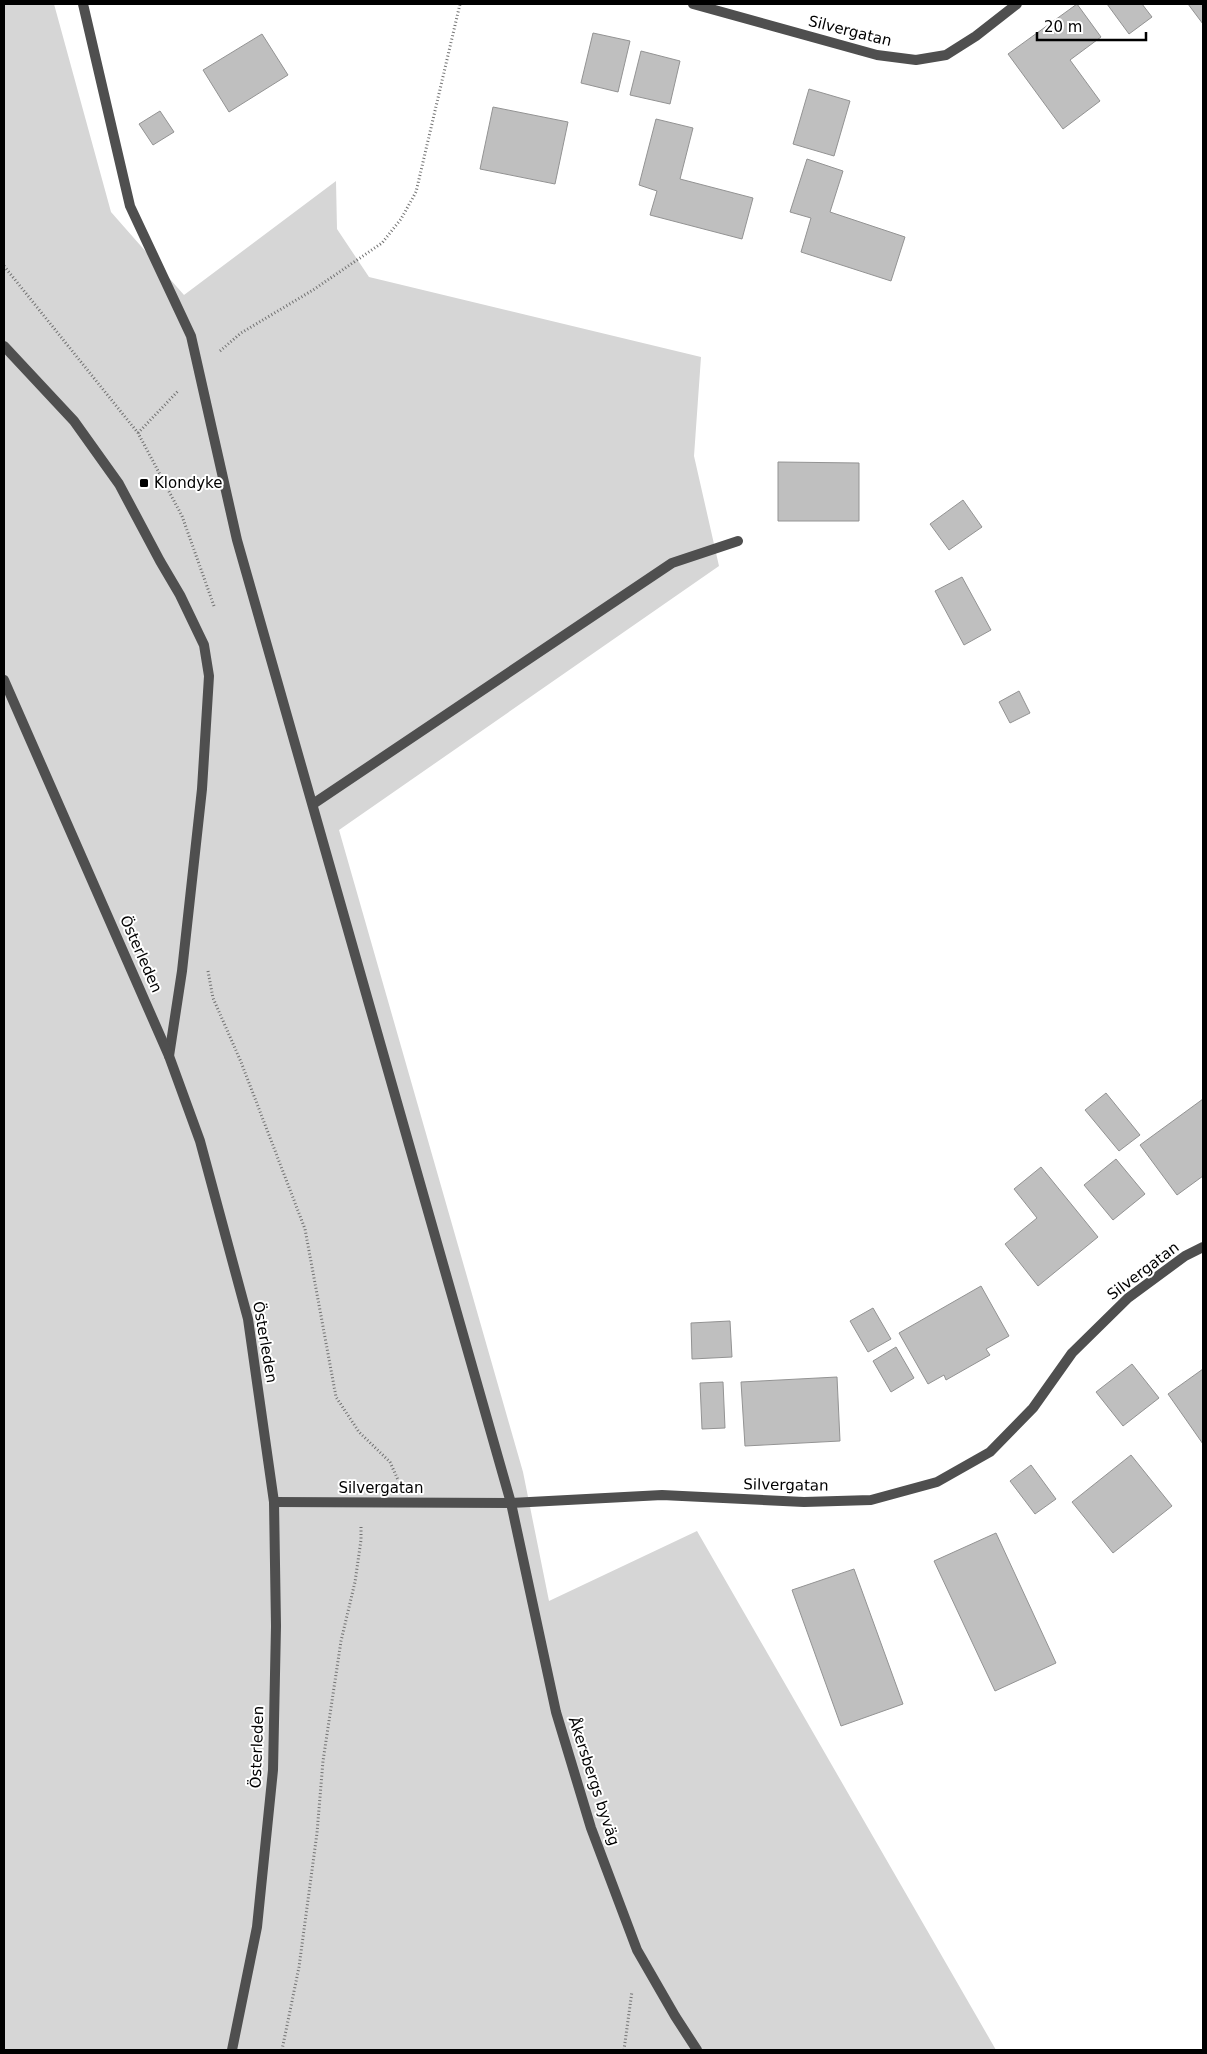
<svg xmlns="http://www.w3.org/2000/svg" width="1207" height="2054" font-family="'DejaVu Sans',sans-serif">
  <rect width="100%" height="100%" fill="#fff"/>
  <path fill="#d6d6d6" d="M4,4H54L111,212L184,295L336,181L337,229L369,277L701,357L694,456L719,566L339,830L523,1472L549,1601L697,1531L996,2050H4Z"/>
  <g fill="#bfbfbf" stroke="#939393">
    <path d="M1077,4L1101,37L1070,60L1100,101L1063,129L1008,54Z"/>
    <path d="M1107,4H1142L1152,17L1129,34Z"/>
    <path d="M1188,4H1203V24Z"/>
    <path d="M593,33L630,41L618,92L581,83Z"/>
    <path d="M262,34L288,75L229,112L203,70Z"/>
    <path d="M641,51L680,61L670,104L630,95Z"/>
    <path d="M809,89L850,101L834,156L793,144Z"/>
    <path d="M493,107L568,122L555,184L480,169Z"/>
    <path d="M160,111L174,132L153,145L139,124Z"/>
    <path d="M656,119L693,128L680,179L753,198L742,239L650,215L657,191L639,185Z"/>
    <path d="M807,159L843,171L830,212L905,237L891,281L801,252L811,218L790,212Z"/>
    <path d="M778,462L859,463V521H778Z"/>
    <path d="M963,500L982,527L949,550L930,524Z"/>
    <path d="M962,577L991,630L964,645L935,591Z"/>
    <path d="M1019,691L1030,713L1010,723L999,702Z"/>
    <path d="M1106,1093L1140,1135L1119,1151L1085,1110Z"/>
    <path d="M1203,1099V1176L1177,1195L1140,1145Z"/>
    <path d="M1116,1159L1145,1194L1113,1220L1084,1185Z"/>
    <path d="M1041,1167L1098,1237L1038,1286L1005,1244L1037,1218L1014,1189Z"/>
    <path d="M981,1286L1009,1336L986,1349L990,1355L946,1380L944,1375L928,1384L899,1333Z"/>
    <path d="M873,1308L891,1339L868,1352L850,1321Z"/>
    <path d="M730,1321L732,1357L692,1359L691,1323Z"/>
    <path d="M896,1347L914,1378L891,1392L873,1361Z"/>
    <path d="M1132,1364L1159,1398L1123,1426L1096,1392Z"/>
    <path d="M1203,1369V1444L1168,1394Z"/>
    <path d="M837,1377L840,1441L745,1446L741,1382Z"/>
    <path d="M723,1382L725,1428L702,1429L700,1383Z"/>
    <path d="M1131,1455L1172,1506L1113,1553L1072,1502Z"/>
    <path d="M1031,1465L1056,1499L1035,1514L1010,1481Z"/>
    <path d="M996,1533L1056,1663L995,1691L934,1561Z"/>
    <path d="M854,1569L903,1704L841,1726L792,1590Z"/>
  </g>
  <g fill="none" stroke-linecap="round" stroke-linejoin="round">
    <g stroke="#717171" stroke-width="3" stroke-dasharray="1 2.5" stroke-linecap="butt">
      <path d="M4,266L138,433L182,516L214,606"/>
      <path d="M220,351L241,333L313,290L382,243L401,219L416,192L460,4"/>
      <path d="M138,433L179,390"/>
      <path d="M208,971L213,998L241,1062L305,1229L336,1397L359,1432L390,1462L398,1480"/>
      <path d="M282,2050L299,1967L317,1833L323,1761L341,1641L355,1582L361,1540V1526"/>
      <path d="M624,2050L632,1991"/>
    </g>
    <g stroke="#4f4f4f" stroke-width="10">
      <path d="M4,346L74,421L119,484L160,561L180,595L204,645L209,676L202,789L182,971L169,1056"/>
      <path d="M313,804L672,563L738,541"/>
    </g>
    <g stroke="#4f4f4f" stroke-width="10">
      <path d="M83,4L130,206L191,336L237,540L511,1503L556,1712L591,1828L637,1950L675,2016L697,2050"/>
      <path d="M693,4L877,55L916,60L946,55L976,36L1017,4"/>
      <path d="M274,1502L511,1503L662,1495L804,1502L871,1500L937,1482L990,1452L1033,1408L1072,1353L1128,1298L1185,1256L1203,1247"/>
    </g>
    <path stroke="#4f4f4f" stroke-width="10" d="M4,680L169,1056L200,1141L248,1319L274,1502L276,1626L273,1770L257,1927L232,2050"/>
  </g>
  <rect fill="#000" stroke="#fff" stroke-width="2" x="139" y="478" width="10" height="10" rx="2.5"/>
  <g text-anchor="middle" stroke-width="4" stroke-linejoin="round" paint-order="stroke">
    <g font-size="15" fill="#000" stroke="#fff">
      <text transform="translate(850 31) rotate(14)" y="5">Silvergatan</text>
      <text transform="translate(141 954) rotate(66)" y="5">Österleden</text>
      <text transform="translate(1143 1271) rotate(-37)" y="5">Silvergatan</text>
      <text transform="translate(265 1342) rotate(80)" y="5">Österleden</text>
      <text transform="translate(786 1485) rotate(1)" y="5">Silvergatan</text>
      <text x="381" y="1493">Silvergatan</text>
      <text transform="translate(257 1747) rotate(-88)" y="5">Österleden</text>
      <text transform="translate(594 1781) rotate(72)" y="5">Åkersbergs byväg</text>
    </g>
    <g font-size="15" fill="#000" stroke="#fff" text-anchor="start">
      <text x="154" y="488">Klondyke</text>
    </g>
  </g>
  <rect width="1207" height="2054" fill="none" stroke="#000000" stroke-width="10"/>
  <path d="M1037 32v8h109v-8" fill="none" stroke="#000000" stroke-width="2.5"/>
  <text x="1044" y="32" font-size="15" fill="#000000" stroke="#ffffff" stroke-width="4" paint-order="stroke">20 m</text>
</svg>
